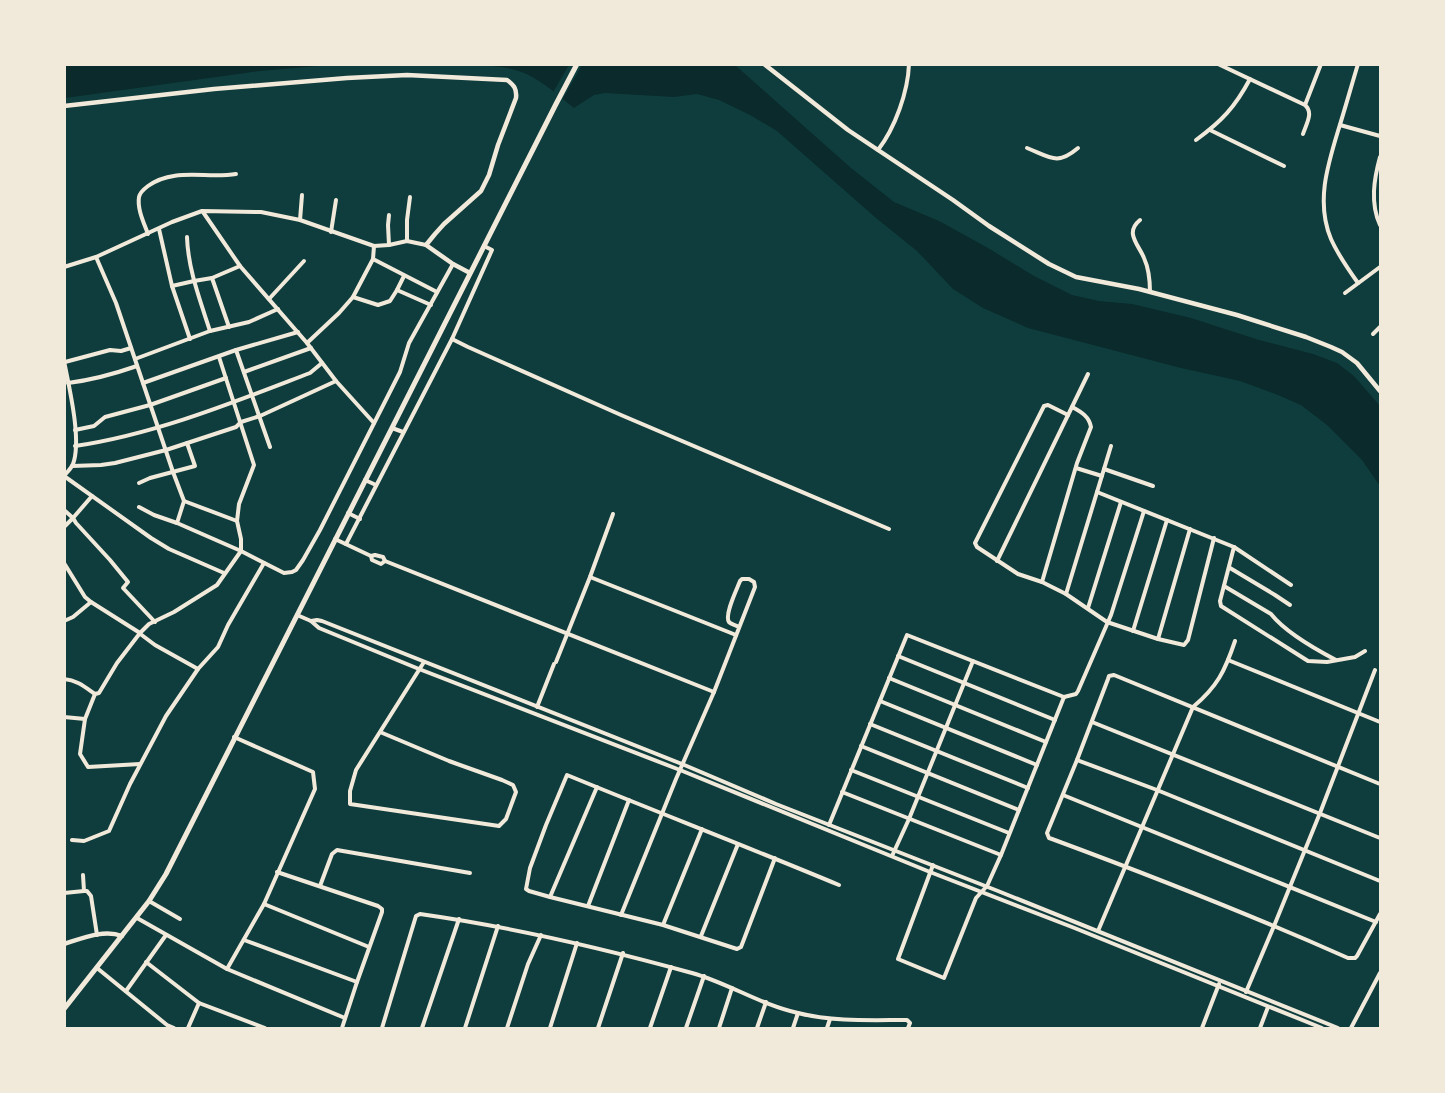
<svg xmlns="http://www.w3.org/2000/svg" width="1445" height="1093" font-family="'Roboto Condensed',sans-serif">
  <rect width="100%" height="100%" fill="#0f3d3e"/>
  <g fill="#0a2a2b">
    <path d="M64,65L65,64L329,65L260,71L65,98Z"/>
    <path d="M444,65H735L851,168L894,202L939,221L988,248L1034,276L1072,295L1099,301L1132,304L1191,318L1259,340L1313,354L1337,363L1354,376L1380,406V486L1362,460L1327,425L1301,405L1278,395L1240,381L1181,368L1028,328L983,308L953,289L917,251L876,218L777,131L750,115L719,100L697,94L674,97L605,93L594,95L574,108C556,94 538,76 515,70C496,64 465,65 444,65Z"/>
  </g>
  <path fill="#0f3d3e" d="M569,65H582L561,102L552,94Z"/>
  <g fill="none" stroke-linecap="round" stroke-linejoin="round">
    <g stroke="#f1e9da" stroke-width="4">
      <path d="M1218,64L1305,105C1314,113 1306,124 1303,134"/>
      <path d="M1305,105L1321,64"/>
      <path d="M1340,125L1380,136"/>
      <path d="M1210,130L1284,166"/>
      <path d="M1196,140C1222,121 1235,107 1250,79"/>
      <path d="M1027,148C1050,157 1057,166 1078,148"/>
      <path d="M878,150C895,128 908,92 909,64"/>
      <path d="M1380,157C1374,179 1370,203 1380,225"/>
      <path d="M203,212L240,266L307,343L336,381L374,423"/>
      <path d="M389,215L388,225L389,245"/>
      <path d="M300,220L302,195"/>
      <path d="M1140,220C1124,233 1139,245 1144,258C1149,269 1150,281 1150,292"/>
      <path d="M159,229L172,286L190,339"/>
      <path d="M331,232L336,200"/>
      <path d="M148,234C144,223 137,209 139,197C140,192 144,189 148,186C174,167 207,179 236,174"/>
      <path d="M187,237C188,269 200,300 210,331"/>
      <path d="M407,241V220L410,197"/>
      <path d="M96,257L116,303L173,472L184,501L177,523"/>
      <path d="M373,259L437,292"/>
      <path d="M64,267L96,257L172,222L202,211L261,212L300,220L374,246L389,245L407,241L426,245"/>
      <path d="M212,278L229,327"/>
      <path d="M1358,283C1348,269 1338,255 1331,239C1316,203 1327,167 1338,131C1345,109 1351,87 1358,64"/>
      <path d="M172,286L194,281L212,278L240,266"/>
      <path d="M397,290L404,276"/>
      <path d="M64,293V299"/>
      <path d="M1345,293L1380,267"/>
      <path d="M353,297L373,259L374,246"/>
      <path d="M269,299L304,261"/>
      <path d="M1373,334L1380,327"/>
      <path d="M452,339L468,347L621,415L889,529"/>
      <path d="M307,343L339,313L353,297L378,305L390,301L397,290L431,305"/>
      <path d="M236,350L270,447"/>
      <path d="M219,357L254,465L239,504L237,521L241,539V551L284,573L292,572L296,570L303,560L320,530L400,372L409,343L453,264"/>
      <path d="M135,359L210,331L249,322L278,309"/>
      <path d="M64,361C69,387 82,440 73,464C71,469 67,472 64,476"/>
      <path d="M65,362L110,350L121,351L131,348"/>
      <path d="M244,372L311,348"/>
      <path d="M68,383C92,380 114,374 137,366"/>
      <path d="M143,383L236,350L298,332"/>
      <path d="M1068,415L1048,405L1044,406L975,543L977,547L1018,574L1042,582L1066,594L1107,622L1158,639L1184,645L1188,640L1214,538"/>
      <path d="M392,428L403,432"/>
      <path d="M75,430L94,426L105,417L150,405L226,378"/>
      <path d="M75,446C156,434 234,402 310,373L322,363"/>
      <path d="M72,466L101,465L115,463L166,450L236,427L241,422L260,416L336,381"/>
      <path d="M1076,468L1102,476"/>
      <path d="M1104,469L1153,486"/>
      <path d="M64,476L151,538L169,549L224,573"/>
      <path d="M365,480L376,485"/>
      <path d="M139,483L150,478L195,466L187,443"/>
      <path d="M1097,492L1234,547L1291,585"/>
      <path d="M184,501L237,521"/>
      <path d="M64,510L73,518L92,496"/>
      <path d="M348,513L360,519"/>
      <path d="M64,527L73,518L76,523L110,560L128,582L123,588L155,622"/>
      <path d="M335,539L371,556L375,555L383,557L385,561L714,692"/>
      <path d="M346,544L452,339L492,250L484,246"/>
      <path d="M1234,547L1220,601L1221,606L1308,661L1327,662L1355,657L1365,651"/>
      <path d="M371,556L372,560L381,564L385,561"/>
      <path d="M997,561L1088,374"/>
      <path d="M64,563L85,597L91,602L140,633L149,624L174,612L217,585L241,551L177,523L154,515L139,507"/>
      <path d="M1230,568L1275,595L1290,605"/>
      <path d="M590,577L736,635"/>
      <path d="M1042,582L1077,463L1091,427C1089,416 1081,412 1072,407"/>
      <path d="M1224,586L1271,614C1286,633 1315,649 1336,660"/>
      <path d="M1066,594L1111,446"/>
      <path d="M1088,608L1121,502"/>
      <path d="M297,615L311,621L319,628L419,669L680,770L930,872L1072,927L1322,1028"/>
      <path d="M64,621L73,617L91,602"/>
      <path d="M311,621L317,620L322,621L682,764L776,804L998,891L1338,1028"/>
      <path d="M1133,631L1167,520"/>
      <path d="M139,633L155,645L198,669"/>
      <path d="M140,633L117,663L99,693L95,694L85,719L80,754L88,767L140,764"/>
      <path d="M1158,639L1190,529"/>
      <path d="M898,656L1055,720"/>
      <path d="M1228,660L1380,722"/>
      <path d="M556,662L590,577L613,514"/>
      <path d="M889,678L1046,742"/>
      <path d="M64,679C77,680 85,687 95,694"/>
      <path d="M1064,697L1076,694L1078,691L1111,615L1144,511"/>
      <path d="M880,701L1037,765"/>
      <path d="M537,707L554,664"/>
      <path d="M64,717L85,719"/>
      <path d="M1092,722L1380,838"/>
      <path d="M870,724L1028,788"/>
      <path d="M380,732L449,761L502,780L513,785L516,792L506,819L499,826L350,804V791L356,770L424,662"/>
      <path d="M861,746L1019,810"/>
      <path d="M1077,760L1157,790L1380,881"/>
      <path d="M851,770L1009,833"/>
      <path d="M1380,784L1114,675L1109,676L1108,679L1077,760L1047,833L1049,838L1052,839C1152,876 1251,915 1348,958H1355L1357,956L1380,914"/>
      <path d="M842,792L1001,855"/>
      <path d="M1063,795L1376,922"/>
      <path d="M829,825L907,635L1064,697"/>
      <path d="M72,840L84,841L109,831L130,784L166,716L198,669L218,647L228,625L264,563"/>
      <path d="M892,856L909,819L973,661"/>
      <path d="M775,858L741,947L737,949L663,925L550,897L529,891L526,889L530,868L546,825L567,775C657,812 748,847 839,885"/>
      <path d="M933,865L898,959L944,978L976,898L987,886L1001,855L1064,697"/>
      <path d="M277,872L378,906L382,909V912L357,982L342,1028"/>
      <path d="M320,886L332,854L337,850L470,873"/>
      <path d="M84,891H87L91,896L97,935"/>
      <path d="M64,893L84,891L83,875"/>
      <path d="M550,897L597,787"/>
      <path d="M149,901L180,919"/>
      <path d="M264,904L369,947"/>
      <path d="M588,906L629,800"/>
      <path d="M621,915L676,779L714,692L755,587L754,582L749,579H742L740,581C737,589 724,615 729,622C731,624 737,626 739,627"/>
      <path d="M137,918L227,969L345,1018"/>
      <path d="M663,925L702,829"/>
      <path d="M1098,931L1193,707C1217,687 1225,671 1235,641"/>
      <path d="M701,936L738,844"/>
      <path d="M244,940L357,982"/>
      <path d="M146,962L199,1003L265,1028"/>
      <path d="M97,968L167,1025L174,1028"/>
      <path d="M227,969L264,904L315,789L313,772L234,737"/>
      <path d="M126,991L166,935"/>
      <path d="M1246,992L1274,926L1320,813L1375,670"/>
      <path d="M188,1028L199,1003"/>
      <path d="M382,1028L416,916L420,914C512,927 602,948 692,973C728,983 761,1005 798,1013C834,1022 871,1020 907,1020L910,1023L908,1028"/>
      <path d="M422,1028L459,919"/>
      <path d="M465,1028L498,926"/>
      <path d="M507,1028L528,964L541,935"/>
      <path d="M550,1028L577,943"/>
      <path d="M598,1028L623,953"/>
      <path d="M650,1028L671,967"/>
      <path d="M686,1028L704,976"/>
      <path d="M719,1028L732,988"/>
      <path d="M757,1028L766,1002"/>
      <path d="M793,1028L798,1013"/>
      <path d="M827,1028L830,1019"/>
      <path d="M1202,1028L1219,984"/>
      <path d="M1260,1028L1268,1007"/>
      <path d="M1351,1028L1380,973"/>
    </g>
    <g stroke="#f1e9da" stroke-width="4.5">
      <path d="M764,64L848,130L953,200L989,226L1049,264L1076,277L1139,289L1237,315L1306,337L1331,347L1342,352L1357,363L1380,391"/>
      <path d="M64,106L214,89L347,78L407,75L507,80C514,85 517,89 516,98L498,145L489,175L481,191L444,224L435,234L426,245L453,264L470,273"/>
      <path d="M64,944C83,938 104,929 122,936"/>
    </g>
    <path stroke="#f1e9da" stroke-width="5" d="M64,1009L149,901L166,874L556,104L577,64"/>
  </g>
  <rect width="1445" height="1093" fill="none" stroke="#f1e9da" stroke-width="132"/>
</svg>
